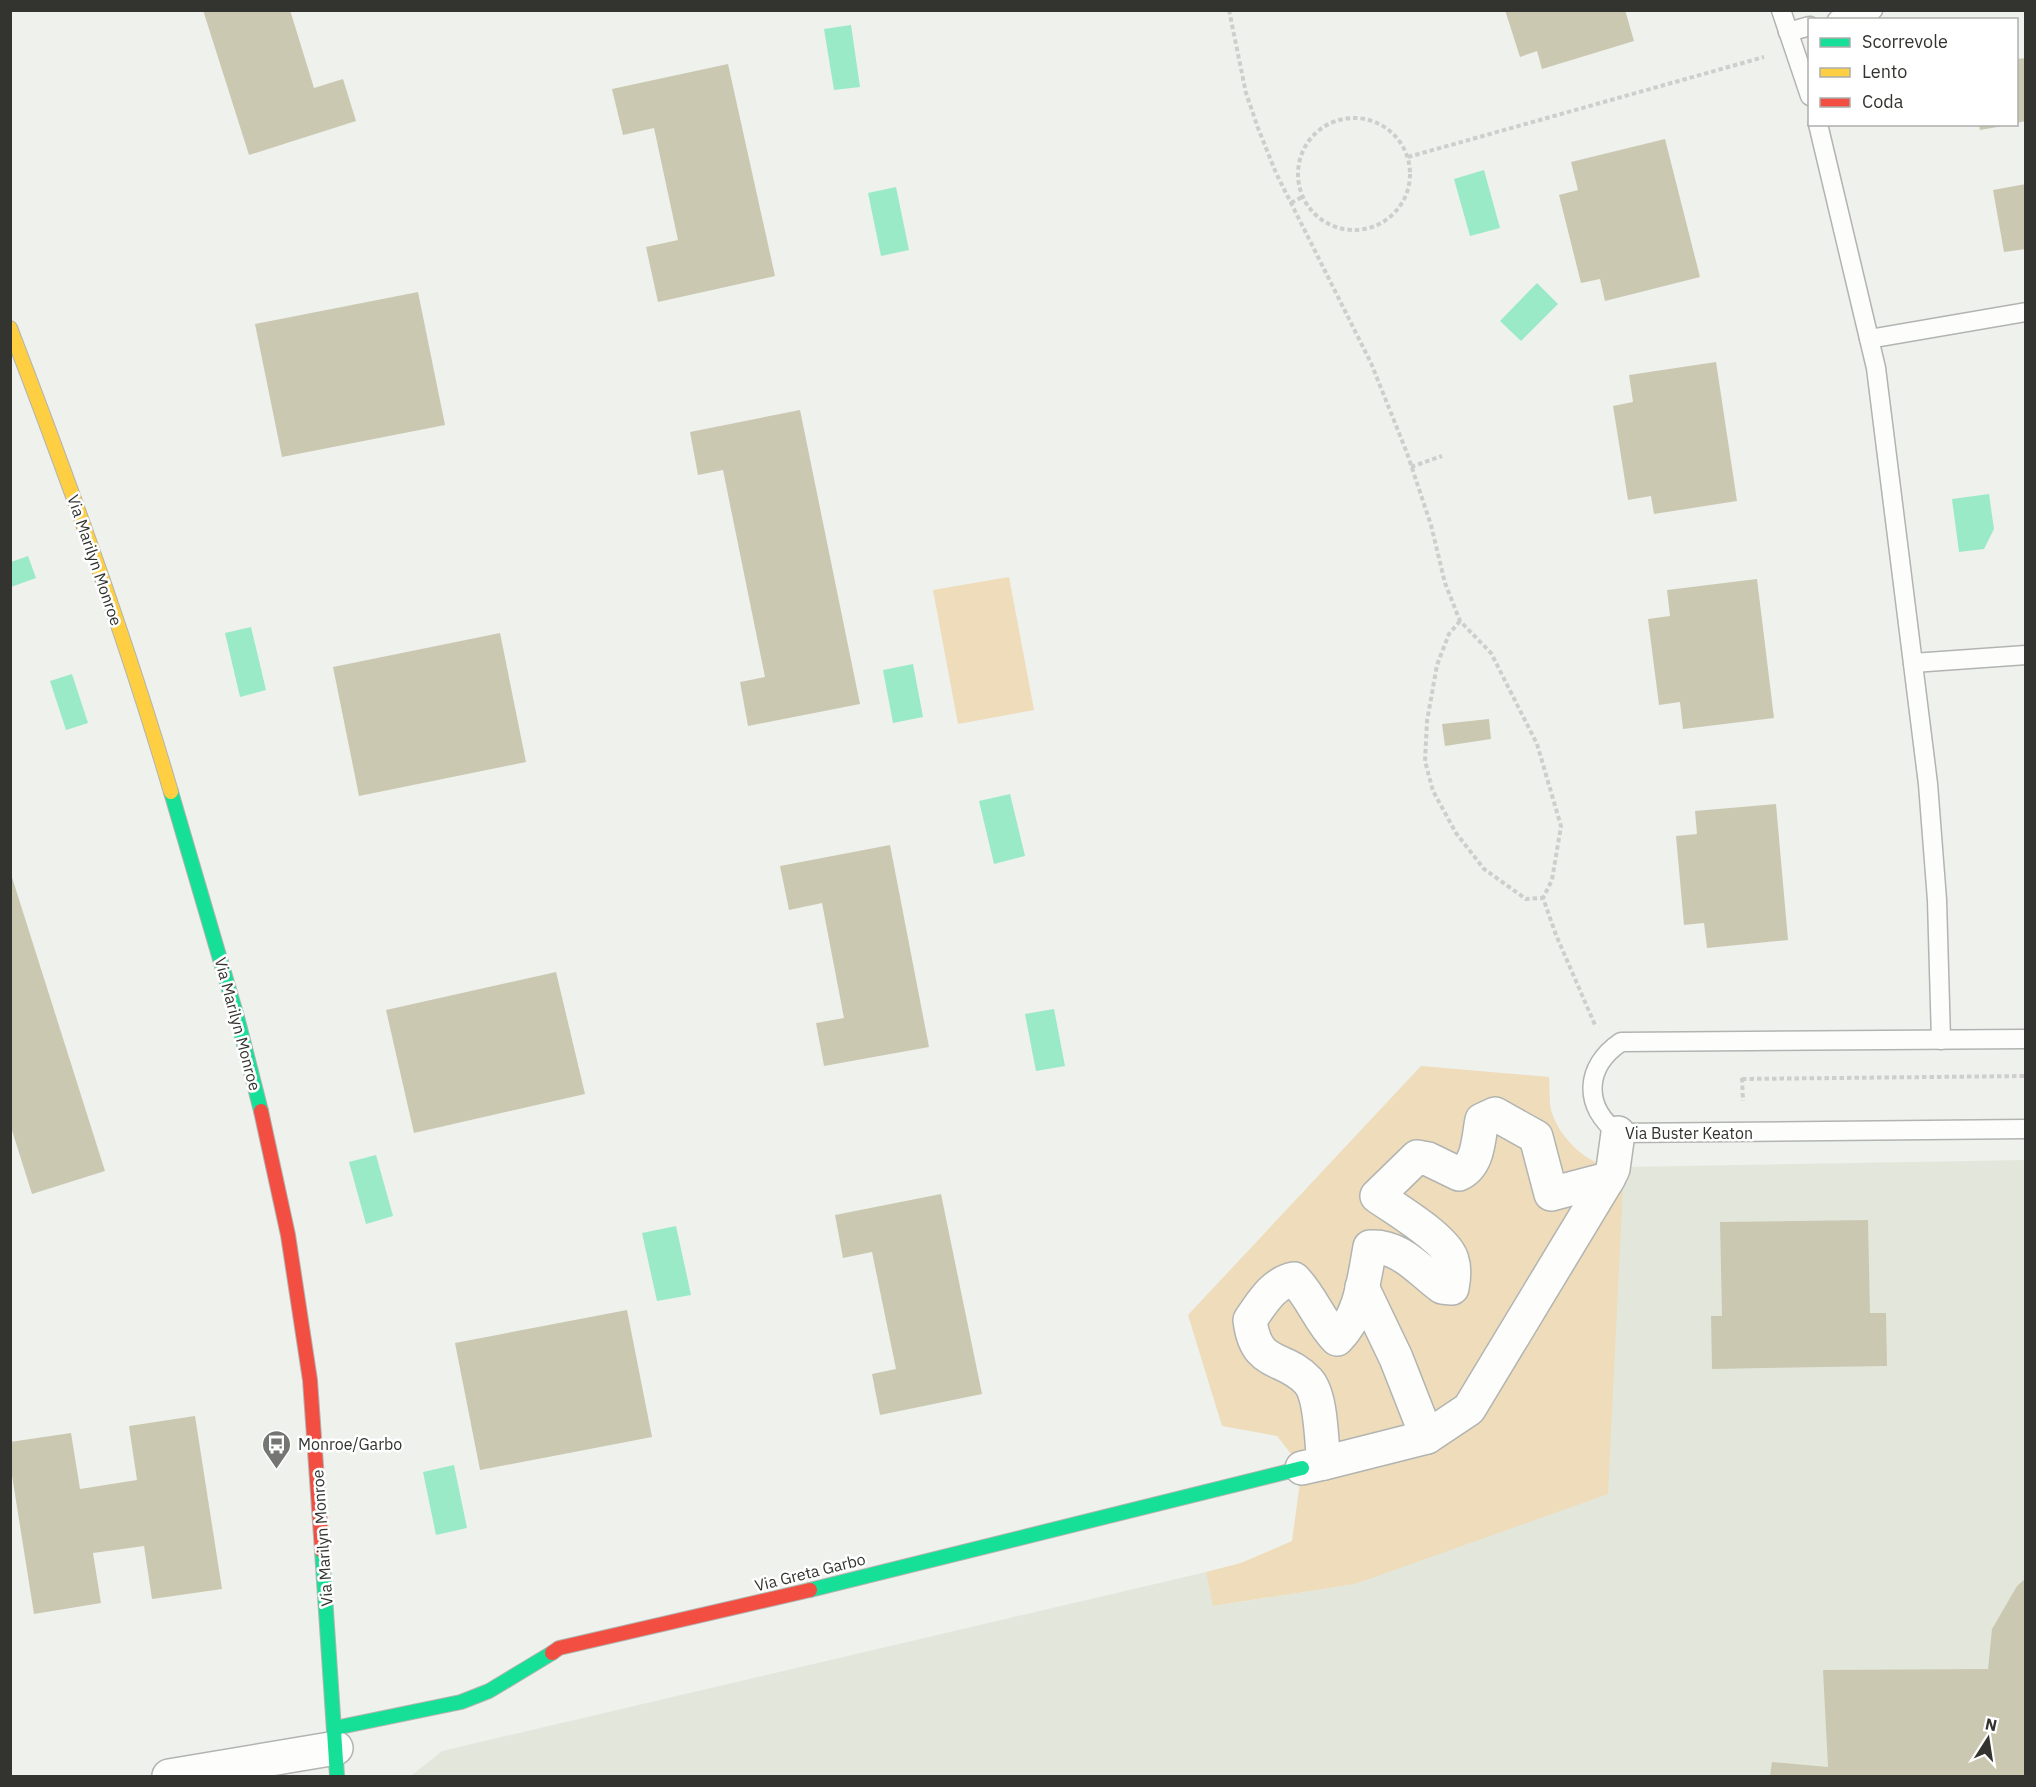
<svg xmlns="http://www.w3.org/2000/svg" width="2036" height="1787" font-family="'IBM Plex Sans',sans-serif">
  <rect width="100%" height="100%" fill="#eff1ec"/>
  <path fill="#e3e7db" d="M2025,1160V1776H411L442,1751L1206,1572L1214,1606L1355,1584L1624,1167Z"/>
  <g fill="#eedcba">
    <path d="M1009,577L1034,710L958,724L933,590Z"/>
    <path d="M1421,1066L1549,1077C1550,1087 1549,1100 1551,1110C1559,1139 1593,1172 1624,1167L1608,1494L1355,1584L1213,1606L1206,1572L1241,1563L1292,1541L1302,1468L1277,1436L1222,1426L1188,1315Z"/>
  </g>
  <g fill="#9aeac8">
    <path d="M851,25L860,87L834,90L824,29Z"/>
    <path d="M1484,170L1500,228L1470,236L1454,179Z"/>
    <path d="M896,187L909,250L881,256L868,193Z"/>
    <path d="M1537,283L1558,304L1521,341L1500,321Z"/>
    <path d="M1989,494L1994,529L1984,549L1959,552L1952,499Z"/>
    <path d="M28,556L36,578L11,587V562Z"/>
    <path d="M251,627L266,690L240,697L225,633Z"/>
    <path d="M913,664L923,717L893,723L883,670Z"/>
    <path d="M72,674L88,723L66,730L50,681Z"/>
    <path d="M1010,794L1025,856L994,864L979,801Z"/>
    <path d="M1054,1009L1065,1066L1036,1071L1025,1014Z"/>
    <path d="M376,1155L393,1216L366,1224L349,1162Z"/>
    <path d="M676,1226L691,1295L657,1301L642,1233Z"/>
    <path d="M454,1465L467,1528L436,1535L423,1472Z"/>
  </g>
  <g fill="#cbc8b2">
    <path d="M203,10H290L314,88L343,79L356,121L249,155Z"/>
    <path d="M1505,10H1625L1634,41L1542,69L1537,51L1520,57Z"/>
    <path d="M2026,58V121L2016,123V59Z"/>
    <path d="M728,64L775,276L658,302L646,247L678,240L654,128L623,135L612,89Z"/>
    <path d="M1979,124H2003V126L1980,130Z"/>
    <path d="M1665,139L1700,277L1605,301L1600,279L1581,283L1559,195L1578,190L1571,162Z"/>
    <path d="M2026,184V249L2004,252L1993,190Z"/>
    <path d="M418,292L445,425L282,457L255,324Z"/>
    <path d="M1716,362L1737,501L1654,514L1651,496L1628,500L1613,406L1633,402L1629,375Z"/>
    <path d="M800,410L860,704L748,726L740,682L765,677L723,470L698,475L690,432Z"/>
    <path d="M1757,579L1774,718L1683,729L1680,702L1659,705L1648,619L1670,616L1667,590Z"/>
    <path d="M500,633L526,762L359,796L333,667Z"/>
    <path d="M1489,719L1491,739L1445,746L1442,724Z"/>
    <path d="M1776,804L1788,940L1707,948L1704,923L1684,925L1676,836L1697,834L1695,811Z"/>
    <path d="M890,845L929,1047L824,1066L816,1023L844,1018L822,903L789,910L780,866Z"/>
    <path d="M10,871L105,1171L32,1194L10,1124Z"/>
    <path d="M556,972L585,1094L414,1133L386,1010Z"/>
    <path d="M941,1194L982,1394L880,1415L872,1374L896,1369L872,1252L843,1258L835,1215Z"/>
    <path d="M1868,1220L1870,1313H1886L1887,1366L1712,1369L1711,1316H1722L1720,1222Z"/>
    <path d="M627,1310L652,1437L480,1470L455,1343Z"/>
    <path d="M195,1416L222,1589L152,1599L144,1546L93,1553L101,1603L34,1614L10,1463V1442L71,1433L80,1489L137,1480L129,1426Z"/>
    <path d="M2026,1578V1776H1770L1772,1762L1828,1767L1823,1670L1988,1669L1992,1629L2017,1586Z"/>
  </g>
  <g fill="none" stroke-linecap="round" stroke-linejoin="round">
    <defs>
      <g id="lane">
        <path d="M1781,10L1810,96"/>
        <path d="M1837,20L1873,10"/>
        <path d="M1788,32L1810,26"/>
        <path d="M1818,124L1876,368L1928,784L1937,900L1941,1040"/>
        <path d="M1869,339L2026,312"/>
        <path d="M1913,663L2026,655"/>
        <path d="M2026,1039L1621,1042C1584,1067 1583,1107 1618,1133L2026,1129"/>
      </g>
      <g id="street">
        <path d="M1362,1287L1396,1358L1427,1437"/>
        <path d="M1324,1463L1427,1437L1469,1409L1608,1179"/>
        <path d="M1302,1468L1324,1463C1321,1442 1322,1396 1308,1381C1283,1354 1256,1369 1250,1320C1262,1303 1273,1283 1294,1279C1312,1297 1319,1321 1337,1339C1361,1316 1364,1279 1370,1247C1400,1245 1419,1270 1442,1287L1452,1288C1454,1278 1455,1269 1452,1260C1447,1239 1395,1209 1377,1196L1417,1157L1428,1159L1459,1174C1479,1165 1478,1139 1482,1120L1495,1114L1536,1137L1551,1194L1608,1179L1613,1169L1618,1133"/>
        <path d="M169,1776L336,1748"/>
      </g>
      <g id="fast">
        <path d="M171,792L237,1017L261,1111"/>
        <path d="M322,1551L337,1776"/>
        <path d="M810,1590L1302,1468"/>
        <path d="M335,1728L461,1702L489,1691L552,1653"/>
      </g>
      <path id="slow" d="M10,328C69,481 125,635 171,792"/>
      <g id="jam">
        <path d="M261,1111L288,1235L310,1380L322,1551"/>
        <path d="M552,1653L559,1648L810,1590"/>
      </g>
    </defs>
    <use href="#lane" stroke="#b2b4b1" stroke-width="21"/>
    <use href="#street" stroke="#b2b4b1" stroke-width="36"/>
    <use href="#fast" stroke="#b2b4b1" stroke-width="16"/>
    <use href="#slow" stroke="#b2b4b1" stroke-width="16"/>
    <use href="#jam" stroke="#b2b4b1" stroke-width="16"/>
    <g stroke="#cecfcd" stroke-width="4" stroke-dasharray="4.5 3" stroke-linecap="butt">
      <path d="M1229,10L1246,93L1258,128L1276,173L1371,363L1407,453L1431,525L1445,583L1460,621L1491,653L1537,744L1561,826L1552,880L1543,898L1556,935L1595,1025"/>
      <circle cx="1354" cy="174" r="56"/>
      <path d="M1408,157L1764,57"/>
      <path d="M1291,203L1302,197"/>
      <path d="M1411,467L1442,456"/>
      <path d="M1460,621L1449,634L1437,665L1427,721L1425,761L1433,791L1456,833L1484,869L1526,899L1543,898"/>
      <path d="M1742,1078L1743,1101"/>
      <path d="M1742,1079L2026,1076"/>
    </g>
    <use href="#lane" stroke="#fdfdfc" stroke-width="18"/>
    <use href="#street" stroke="#fdfdfc" stroke-width="33"/>
    <use href="#fast" stroke="#16e098" stroke-width="14"/>
    <use href="#slow" stroke="#ffcf43" stroke-width="14"/>
    <use href="#jam" stroke="#f24e42" stroke-width="14"/>
  </g>
  <defs>
    <symbol id="bus-pin" viewBox="-11 -11 22 30"><path d="M0 17L-7.5 6A9.5 9.5 0 1 1 7.5 6Z" fill="#757672" stroke="#fff"/><path d="M-5-6H5V4H4V6H2V4H-2V6H-4V4H-5ZM-3.5-4V0h7V-4ZM-3.5 1.2v1.5H-2V1.2ZM2 1.2v1.5H3.5V1.2Z" fill="#fff"/></symbol>
  </defs>
  <g fill-rule="evenodd">
    <use href="#bus-pin" x="260" y="1428" width="33" height="45"/>
  </g>
  <g text-anchor="middle" stroke-width="5" stroke-linejoin="round" paint-order="stroke">
    <g font-size="16" fill="#333430" stroke="#fff">
      <text transform="translate(95 560) rotate(71)" y="6">Via Marilyn Monroe</text>
      <text transform="translate(238 1024) rotate(75)" y="6">Via Marilyn Monroe</text>
      <text x="1689" y="1139">Via Buster Keaton</text>
      <text transform="translate(322 1538) rotate(-94)" y="6">Via Marilyn Monroe</text>
      <text transform="translate(810 1572) rotate(-14)" y="6">Via Greta Garbo</text>
    </g>
    <g font-size="16" fill="#333430" stroke="#fff" text-anchor="start">
      <text x="298" y="1450">Monroe/Garbo</text>
    </g>
  </g>
  <rect width="2036" height="1787" fill="none" stroke="#333430" stroke-width="24"/>
  <rect x="1808" y="18" width="210" height="108" fill="#ffffff" stroke="#adaeac" stroke-width="1.5"/>
  <rect x="1820" y="38" width="30" height="9" fill="#16e098" stroke="#adaeac" stroke-width="1.5"/>
  <text x="1862" y="48" font-size="18" fill="#333430">Scorrevole</text>
  <rect x="1820" y="68" width="30" height="9" fill="#ffcf43" stroke="#adaeac" stroke-width="1.5"/>
  <text x="1862" y="78" font-size="18" fill="#333430">Lento</text>
  <rect x="1820" y="98" width="30" height="9" fill="#f24e42" stroke="#adaeac" stroke-width="1.5"/>
  <text x="1862" y="108" font-size="18" fill="#333430">Coda</text>
  <g transform="translate(1988 1739) rotate(12)" stroke="#ffffff" stroke-width="4.5" paint-order="stroke">
  <path d="M0-4.5L10 22L0 15L-10 22Z" fill="#333430"/>
  <text y="-9" font-size="16" font-weight="bold" text-anchor="middle" fill="#333430">N</text>
  </g>
</svg>
